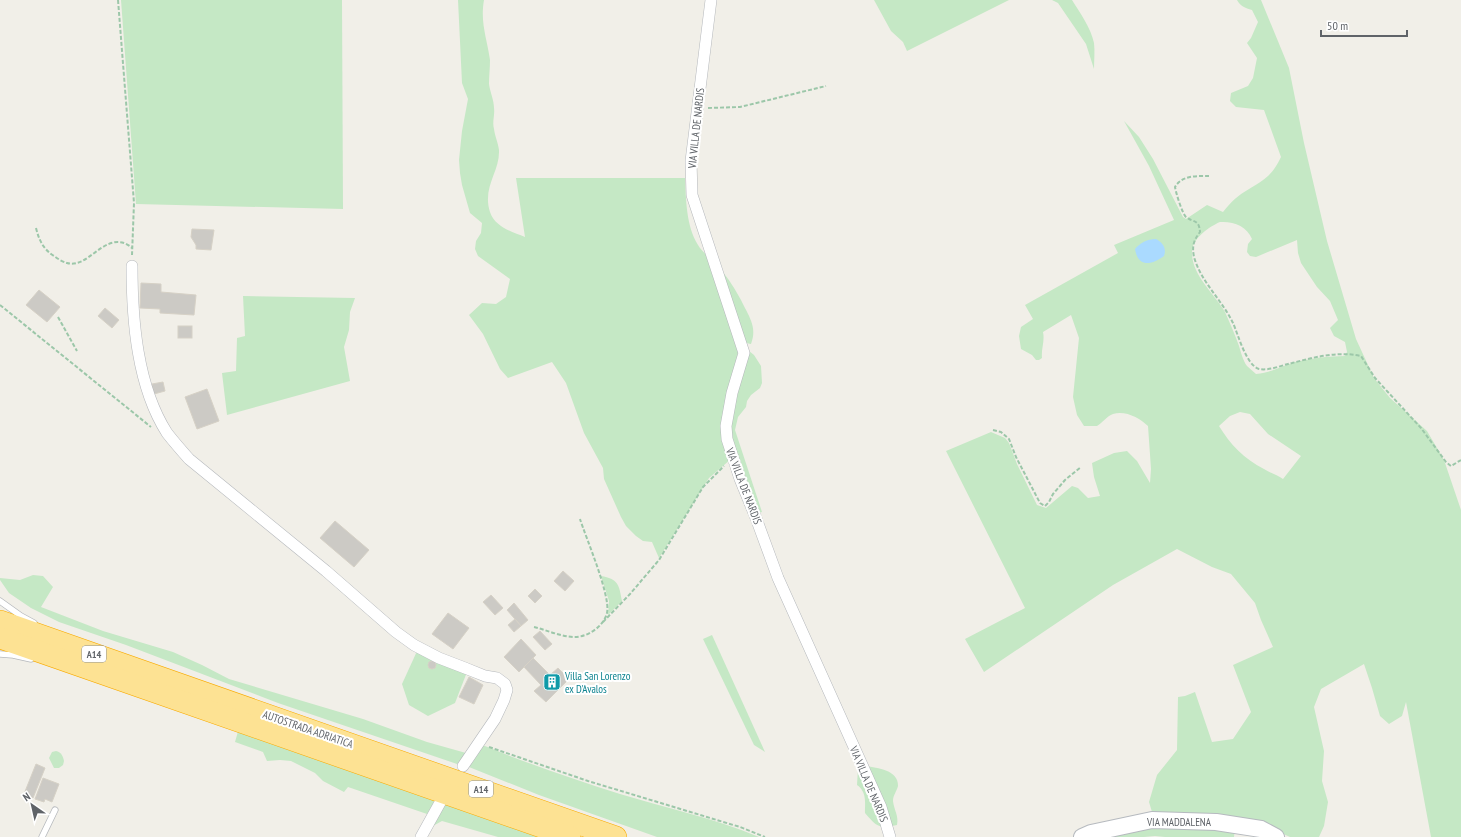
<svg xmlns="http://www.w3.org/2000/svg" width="1461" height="837" font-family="'PT Sans Narrow',sans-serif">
  <rect width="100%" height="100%" fill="#f1efe8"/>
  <g fill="#c5e8c5" fill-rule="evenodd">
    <path d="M121,0H342L343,209L136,204Z"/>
    <path d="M458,0H484C480,23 487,38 490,60C490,68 489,76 489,84C490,92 494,100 494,108C495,115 492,122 494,129C495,137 498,142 499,150C500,172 482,187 490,212C495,227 512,232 525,237L516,178H685C686,199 686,226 698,245C700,249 705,253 708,257L738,351L737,365L727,394L731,459L709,478L659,558L652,542L643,541L636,536L626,526L621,517L604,479L603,468L584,433L566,383L552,362L508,378L500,369L483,334L469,315L482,303L496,304L506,297L510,279L478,256L475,249L476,241L481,233L482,223L470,213L462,185L460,173L459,160L462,131L468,99L462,83Z"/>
    <path d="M874,0H1009L907,51L903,42L891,31Z"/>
    <path d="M1052,0H1072C1080,13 1091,28 1094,43C1095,51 1094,61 1094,69L1086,44L1058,3Z"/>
    <path d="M1237,0H1261L1289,68L1304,143L1327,241L1356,339L1374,378L1390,398L1427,431L1444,460L1461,510V837H1431L1406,702L1402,716L1389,724L1380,716L1372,688L1364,664L1321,689L1314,707L1324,751L1322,781L1328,802L1324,826L1319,837H1290L1264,825L1152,812L1149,802L1157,775L1177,750L1178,697L1185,696L1195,692L1212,742L1233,739L1251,712L1233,665L1273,647L1261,620L1255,603L1231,574L1212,567L1177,549L1113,585L984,672L965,639L1025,608L946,451L991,432L1005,438L1009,443L1017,464L1037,505L1046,508L1072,486L1078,488L1088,498L1100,496L1094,477L1092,463L1114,453L1127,451L1137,461L1150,483L1151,469L1148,426C1140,418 1125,410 1113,414C1107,416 1102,423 1097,426H1084L1077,415L1073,397L1079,338L1071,315L1043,332C1045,341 1041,349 1042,358L1039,360H1036L1032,355L1021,349L1019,336L1021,327L1033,319L1025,305L1118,253L1114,245L1174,220L1149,166L1124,121L1139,137L1153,159L1183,217L1186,219L1207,205L1223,212C1227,207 1231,202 1236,198C1256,182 1269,183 1281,157L1264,110L1236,107L1230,101L1231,93L1248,86L1253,78L1257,58L1247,43L1251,38L1258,22L1252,10C1245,8 1240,6 1237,0ZM1220,222C1233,221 1247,226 1252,239L1248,244L1247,252L1250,256L1256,257L1297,240L1298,253L1301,263L1317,287L1330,301L1338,320L1330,328L1334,336L1345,342L1347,352L1345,356C1328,356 1312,358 1295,362C1282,366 1270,373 1256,374C1253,371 1250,369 1247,366C1243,361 1241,352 1239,346C1235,335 1230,323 1225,312C1214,293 1191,275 1192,251C1192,239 1210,226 1220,222ZM1240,412L1250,414L1268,434L1301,456L1283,479C1277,475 1270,473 1264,469C1244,459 1230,444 1219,426L1230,416Z"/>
    <path d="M720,269C729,279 735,289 741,300C748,315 758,327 751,344L746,343Z"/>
    <path d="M243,296L355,298L350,312L349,330L344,347L350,381L227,415L222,373L236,371L237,338L245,336Z"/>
    <path d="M749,351L754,355L761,366L762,383L760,388L751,395L747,401L746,407L738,417L735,430L762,512L758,513L735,455L729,426L734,400Z"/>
    <path d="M33,575L43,576L53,587L41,607L103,631L173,652L202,665L229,679L363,719L427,742L466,753L457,764L278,703L126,645L59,622L31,608L9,593L0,580V578L20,580Z"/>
    <path d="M601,576C618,579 619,584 622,601L608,615L609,601Z"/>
    <path d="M712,635L765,752L754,745L703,639Z"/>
    <path d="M418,649L467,672L455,703L428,716L409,705L402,684Z"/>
    <path d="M239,728L437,798L427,814L348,787L344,792L323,781L315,773L291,761L280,760L267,761L263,752L235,742Z"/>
    <path d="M480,744C526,763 573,779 620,794C666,808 714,818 759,837H657L539,795L464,765Z"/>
    <path d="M56,751C61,752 63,756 64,761L63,765L59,768H54L49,758L52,752Z"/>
    <path d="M866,766C877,768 899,770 898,786C897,791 893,795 893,801C894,810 899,816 897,825C879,829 877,827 865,813C865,803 867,792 857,785L858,769Z"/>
    <path d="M445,802L543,837H498L442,821L431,827Z"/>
    <path d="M1152,822L1235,829L1234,837H1165L1155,836L1144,837H1090Z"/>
  </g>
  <path fill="#aadaff" d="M1156,239C1162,242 1167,248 1164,256C1152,265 1138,268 1135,249C1140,243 1147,239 1156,239Z"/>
  <g fill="#cccac5" stroke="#d6d1c6">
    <path d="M192,229L214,230L211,250L196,249V245L191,237Z"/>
    <path d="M141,283L161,284V292L196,295L194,315L160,313V309L140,308Z"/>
    <path d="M39,290L60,307L47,322L26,305Z"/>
    <path d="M105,308L119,320L112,328L98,316Z"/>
    <rect x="178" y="326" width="14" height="12"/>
    <path d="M163,382L165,391L154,394L152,384Z"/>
    <path d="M207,389L219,421L197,429L185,397Z"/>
    <path d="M335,521L369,550L354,567L320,538Z"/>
    <path d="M563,571L574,581L565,591L554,581Z"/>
    <path d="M535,589L542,596L535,603L528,596Z"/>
    <path d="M491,595L503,608L495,615L483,602Z"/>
    <path d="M514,603L528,620L521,626L507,610Z"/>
    <path d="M448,613L469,628L453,649L432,634Z"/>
    <path d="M515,619L521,626L514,632L508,625Z"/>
    <path d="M540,631L552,644L545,650L533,637Z"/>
    <path d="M521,639L536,655L519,672L504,657Z"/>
    <path d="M533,658L550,675L558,668L569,679L546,702L534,691L541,685L524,667Z"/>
    <circle cx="432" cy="665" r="4"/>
    <path d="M469,677L483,685L474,704L459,697Z"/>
    <path d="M36,764L45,768L33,798L24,794Z"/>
    <path d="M43,778L59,784L52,802L45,799L44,802L35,799Z"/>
  </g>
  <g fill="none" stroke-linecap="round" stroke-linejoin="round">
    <defs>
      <g id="lane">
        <path d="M0,601L21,616L34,623"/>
        <path d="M0,654L13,655L31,659"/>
        <path d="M42,837L55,810"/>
      </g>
      <g id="street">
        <path d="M711,0L691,161L692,195L744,353L732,393L726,426L727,439L740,479L756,518L778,578L881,807L890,837"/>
        <path d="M132,266C132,320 137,386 167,433C174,442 181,450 189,459L326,571L396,632L414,645L439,658L465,668L485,676L497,678L505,684L507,690L504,700L495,719L463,766"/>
        <path d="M421,837L441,801"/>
      </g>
      <path id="secondary" d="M1082,837L1091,833L1152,820L1216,822L1261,829L1276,837"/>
      <g id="highway">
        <path d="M0,621L616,837"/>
        <path d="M0,638L570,837"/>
      </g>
    </defs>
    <use href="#lane" stroke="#b5b8bc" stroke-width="7"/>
    <use href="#street" stroke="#b5b8bc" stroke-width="12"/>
    <use href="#secondary" stroke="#b6babf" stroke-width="18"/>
    <use href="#highway" stroke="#f9ab00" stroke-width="22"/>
    <g stroke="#9cc7a9" stroke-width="2" stroke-dasharray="4 2" stroke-linecap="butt">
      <path d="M118,0L134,203L132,255"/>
      <path d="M708,108L740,107L826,86"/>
      <path d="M1209,176C1197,176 1182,175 1175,187C1176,193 1182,213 1186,217C1194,223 1199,219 1200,232C1193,241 1192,247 1194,257C1201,282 1222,300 1233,323C1238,334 1246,365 1259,369C1270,371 1282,365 1292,363C1315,357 1338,351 1361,356L1375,378L1421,428L1446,462L1451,466L1461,460"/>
      <path d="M36,228C39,240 43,249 54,256C58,259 63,262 67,263C87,269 102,236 124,243C127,244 130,246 132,248"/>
      <path d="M0,305L151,427"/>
      <path d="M58,317L77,351"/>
      <path d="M993,430L1001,432L1009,439L1016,457L1040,503L1045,506L1049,502L1053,494L1065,480L1081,467"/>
      <path d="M603,622L630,594L659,560L703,487L724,466"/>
      <path d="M534,627C547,630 561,637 575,637C588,637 604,626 607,613C611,596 586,538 580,519"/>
      <path d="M489,747L588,781L740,827L765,837"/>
    </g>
    <use href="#lane" stroke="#fff" stroke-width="5.5"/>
    <use href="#street" stroke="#fff" stroke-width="11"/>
    <use href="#secondary" stroke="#fff" stroke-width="16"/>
    <use href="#highway" stroke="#fde293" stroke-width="21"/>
  </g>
  <defs>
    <symbol id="building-square" viewBox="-11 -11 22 22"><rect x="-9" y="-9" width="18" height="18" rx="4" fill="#0f9aa8" stroke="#fff"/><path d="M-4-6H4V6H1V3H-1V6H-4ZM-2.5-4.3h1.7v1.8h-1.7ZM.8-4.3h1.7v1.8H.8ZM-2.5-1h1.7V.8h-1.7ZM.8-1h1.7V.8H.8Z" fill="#fff"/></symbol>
  </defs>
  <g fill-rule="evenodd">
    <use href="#building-square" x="542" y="672" width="20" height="20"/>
  </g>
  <g text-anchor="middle" stroke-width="4" stroke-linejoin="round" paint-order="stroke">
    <g fill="#fff" stroke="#8f9295" stroke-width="1">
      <rect x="82" y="646" width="24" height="16" rx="3"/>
      <rect x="469" y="781" width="24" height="16" rx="3"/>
    </g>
    <g font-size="10" font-weight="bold" fill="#5f6368">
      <text x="94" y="658">A14</text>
      <text x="481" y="793">A14</text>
    </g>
    <g font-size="11" fill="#5f6368" stroke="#fff">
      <text transform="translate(696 128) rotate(-84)" y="4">VIA VILLA DE NARDIS</text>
      <text transform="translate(744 486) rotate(69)" y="4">VIA VILLA DE NARDIS</text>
      <text transform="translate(308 729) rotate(19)" y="4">AUTOSTRADA ADRIATICA</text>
      <text transform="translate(869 784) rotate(67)" y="4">VIA VILLA DE NARDIS</text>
      <text x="1179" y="826">VIA MADDALENA</text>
    </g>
    <g font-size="11" fill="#0d838f" stroke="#fff" text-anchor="start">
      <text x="565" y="680">Villa San Lorenzo<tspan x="565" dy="13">ex D'Avalos</tspan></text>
    </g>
  </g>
  <g transform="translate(32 805) rotate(326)" stroke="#ffffff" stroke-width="3" paint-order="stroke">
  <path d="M0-3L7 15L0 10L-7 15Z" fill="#5f6368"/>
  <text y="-6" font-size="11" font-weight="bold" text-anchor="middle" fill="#5f6368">N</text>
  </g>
  <path d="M1321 30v6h86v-6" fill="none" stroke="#5f6368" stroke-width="2"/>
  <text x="1327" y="30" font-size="12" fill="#5f6368" stroke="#ffffff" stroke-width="3" paint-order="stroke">50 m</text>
</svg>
